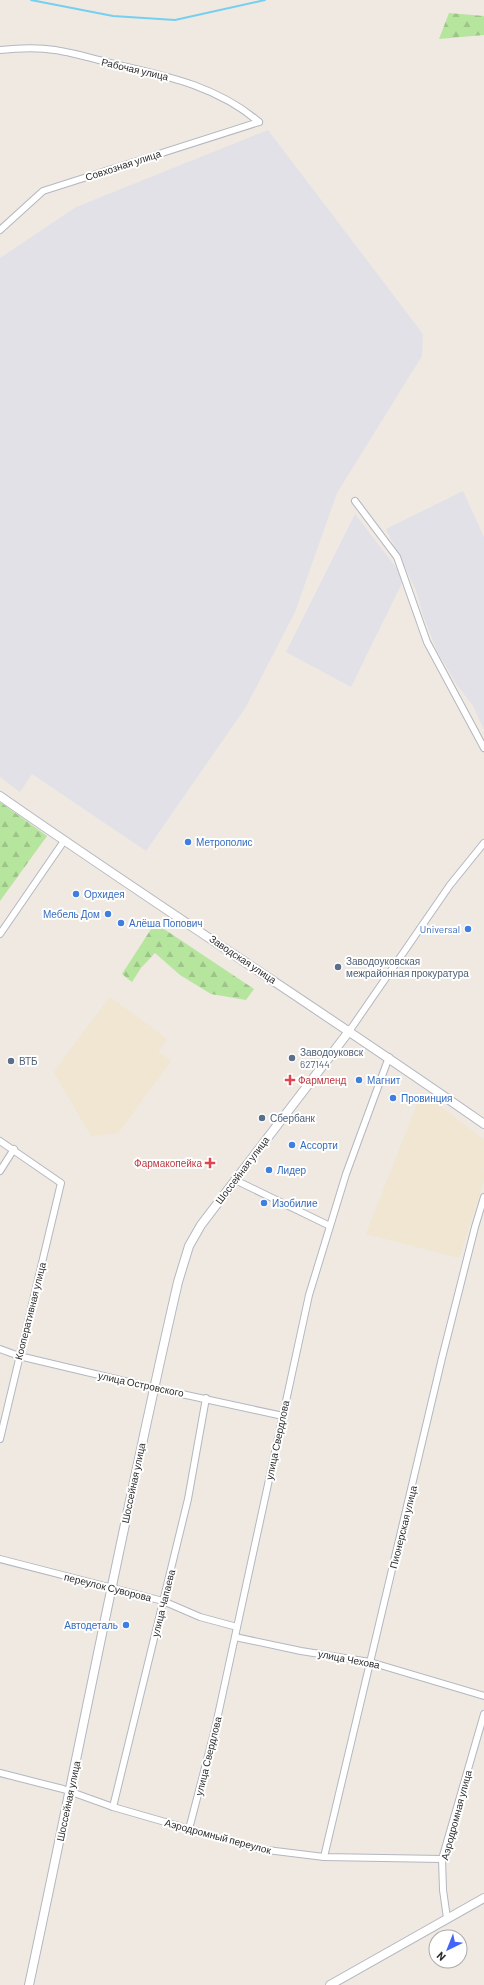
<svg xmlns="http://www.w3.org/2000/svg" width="484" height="1985" font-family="Barlow,sans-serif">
  <defs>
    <pattern id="forest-firs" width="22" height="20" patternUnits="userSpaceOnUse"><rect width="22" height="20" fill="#b6e59e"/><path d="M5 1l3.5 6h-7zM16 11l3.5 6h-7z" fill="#9dc588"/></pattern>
  </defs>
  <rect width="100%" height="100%" fill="#efe9e1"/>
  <g fill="#e3e1e8">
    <path d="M268,130L423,334L422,356L337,493L295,612L246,707L146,851L32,774L20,792L0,777V258L76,207Z"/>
    <path d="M463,491L484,537V730L473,706L457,685L437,651L423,615L416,590L386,529Z"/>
    <path d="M355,514L398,570L402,583L351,687L286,652Z"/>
  </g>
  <g fill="#f0e6d1">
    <path d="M110,997L167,1039L158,1051L171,1061L118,1133L91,1136L54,1072Z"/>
    <path d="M422,1092L484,1140V1180L459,1258L366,1234Z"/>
  </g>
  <g fill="url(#forest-firs)">
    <path d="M449,13L484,16V35L439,39Z"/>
    <path d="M0,802L47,836L0,901Z"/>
    <path d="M155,923L254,989L246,1000L211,994L180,975L155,953L141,968L132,982L122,974Z"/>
  </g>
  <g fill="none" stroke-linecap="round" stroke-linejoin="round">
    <path stroke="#75cff0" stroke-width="2" d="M31,0L113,16L175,20L265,0"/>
    <defs>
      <g id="street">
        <path d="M0,50C18,48 37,47 55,50C75,53 94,59 114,64C167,76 217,86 259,122"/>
        <path d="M0,230L43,191L259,122"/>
        <path d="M355,501L397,557L427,642L484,748"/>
        <path d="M0,934L64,841"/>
        <path d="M350,1030L450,885L484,843"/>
        <path d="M0,1141L61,1183L0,1439"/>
        <path d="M0,1171L14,1149"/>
        <path d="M235,1180L330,1226"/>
        <path d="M0,1349L19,1356L154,1388L283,1416"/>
        <path d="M0,1559L163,1601L200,1617L237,1627"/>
        <path d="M235,1637L301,1651L370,1662L484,1696"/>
        <path d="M0,1773L63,1789L113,1807L259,1849L324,1857L442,1859"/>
        <path d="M113,1807L188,1499L206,1398"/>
        <path d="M189,1829L215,1729L309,1295L346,1174L389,1057"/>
        <path d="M324,1857L442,1358L475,1227L484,1197"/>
        <path d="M447,1918L443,1890L442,1859L484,1714"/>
      </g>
      <g id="secondary">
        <path d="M0,796C160,908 324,1012 484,1124"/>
        <path d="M29,1985C79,1751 124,1516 178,1282L189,1246L201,1225L350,1030"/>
        <path d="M330,1985L484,1898"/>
      </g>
    </defs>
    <use href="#street" stroke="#b4b7c1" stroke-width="8"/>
    <use href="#secondary" stroke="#b4b7c1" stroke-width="10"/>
    <use href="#street" stroke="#fff" stroke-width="6"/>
    <use href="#secondary" stroke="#fff" stroke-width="8"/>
  </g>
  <g fill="#3f7fe0" stroke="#fff" stroke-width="1.5">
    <circle cx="188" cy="842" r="4"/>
    <circle cx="76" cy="894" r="4"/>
    <circle cx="108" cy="914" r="4"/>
    <circle cx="121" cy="923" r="4"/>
    <circle cx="468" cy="929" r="4"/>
    <circle cx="359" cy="1080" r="4"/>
    <circle cx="393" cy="1098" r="4"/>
    <circle cx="292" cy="1145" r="4"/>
    <circle cx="269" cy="1170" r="4"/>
    <circle cx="264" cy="1203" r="4"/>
    <circle cx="126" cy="1625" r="4"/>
  </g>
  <g fill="#5c6f8a" stroke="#fff" stroke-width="1.5">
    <circle cx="338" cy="967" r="4"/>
    <circle cx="292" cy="1058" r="4"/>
    <circle cx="11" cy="1061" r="4"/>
    <circle cx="262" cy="1118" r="4"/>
  </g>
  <g fill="#e0444e" stroke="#fff" stroke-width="1.5">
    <path d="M288 1074h4v4h4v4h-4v4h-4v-4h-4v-4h4z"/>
    <path d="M208 1157h4v4h4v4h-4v4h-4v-4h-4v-4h4z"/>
  </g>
  <g text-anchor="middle" stroke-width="4" stroke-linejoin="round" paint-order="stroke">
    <g font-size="10" fill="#2e2e2e" stroke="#fff">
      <text transform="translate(135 69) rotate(13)" y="4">Рабочая улица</text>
      <text transform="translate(123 165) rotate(-18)" y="4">Совхозная улица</text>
      <text transform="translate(243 959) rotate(34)" y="4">Заводская улица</text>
      <text transform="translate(242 1170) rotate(-53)" y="4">Шоссейная улица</text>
      <text transform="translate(30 1311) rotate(-76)" y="4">Кооперативная улица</text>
      <text transform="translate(141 1384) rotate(12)" y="4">улица Островского</text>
      <text transform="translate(277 1440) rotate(-78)" y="4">улица Свердлова</text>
      <text transform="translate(133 1483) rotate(-78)" y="4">Шоссейная улица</text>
      <text transform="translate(403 1527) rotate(-76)" y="4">Пионерская улица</text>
      <text transform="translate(108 1587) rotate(14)" y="4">переулок Суворова</text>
      <text transform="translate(163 1603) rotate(-76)" y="4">улица Чапаева</text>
      <text transform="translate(349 1659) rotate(11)" y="4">улица Чехова</text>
      <text transform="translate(208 1756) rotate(-76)" y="4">улица Свердлова</text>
      <text transform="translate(68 1801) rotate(-78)" y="4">Шоссейная улица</text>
      <text transform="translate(456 1815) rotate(-75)" y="4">Аэродромная улица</text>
      <text transform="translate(218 1836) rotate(15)" y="4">Аэродромный переулок</text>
    </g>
    <g font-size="10" fill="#366cbe" stroke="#fff" text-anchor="start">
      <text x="196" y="846">Метрополис</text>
      <text x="84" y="898">Орхидея</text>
      <text x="100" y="918" text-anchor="end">Мебель Дом</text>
      <text x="129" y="927">Алёша Попович</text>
      <text x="460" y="933" text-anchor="end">Universal</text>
      <text x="367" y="1084">Магнит</text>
      <text x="401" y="1102">Провинция</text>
      <text x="300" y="1149">Ассорти</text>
      <text x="277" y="1174">Лидер</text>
      <text x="272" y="1207">Изобилие</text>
      <text x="118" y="1629" text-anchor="end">Автодеталь</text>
    </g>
    <g font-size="10" fill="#4e5e75" stroke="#fff" text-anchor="start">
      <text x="346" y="965">Заводоуковская<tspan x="346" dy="12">межрайонная прокуратура</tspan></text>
      <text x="300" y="1056">Заводоуковск<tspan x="300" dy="12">627144</tspan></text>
      <text x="19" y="1065">ВТБ</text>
      <text x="270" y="1122">Сбербанк</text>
    </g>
    <g font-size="10" fill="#be3a42" stroke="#fff" text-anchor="start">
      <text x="298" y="1084">Фармленд</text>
      <text x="202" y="1167" text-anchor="end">Фармакопейка</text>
    </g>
  </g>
  <g transform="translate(448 1949) rotate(223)"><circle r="19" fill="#ffffff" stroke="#ababab"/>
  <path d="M0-3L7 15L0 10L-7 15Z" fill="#4264fb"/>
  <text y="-6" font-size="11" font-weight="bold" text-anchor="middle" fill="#2e2e2e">N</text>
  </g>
</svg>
